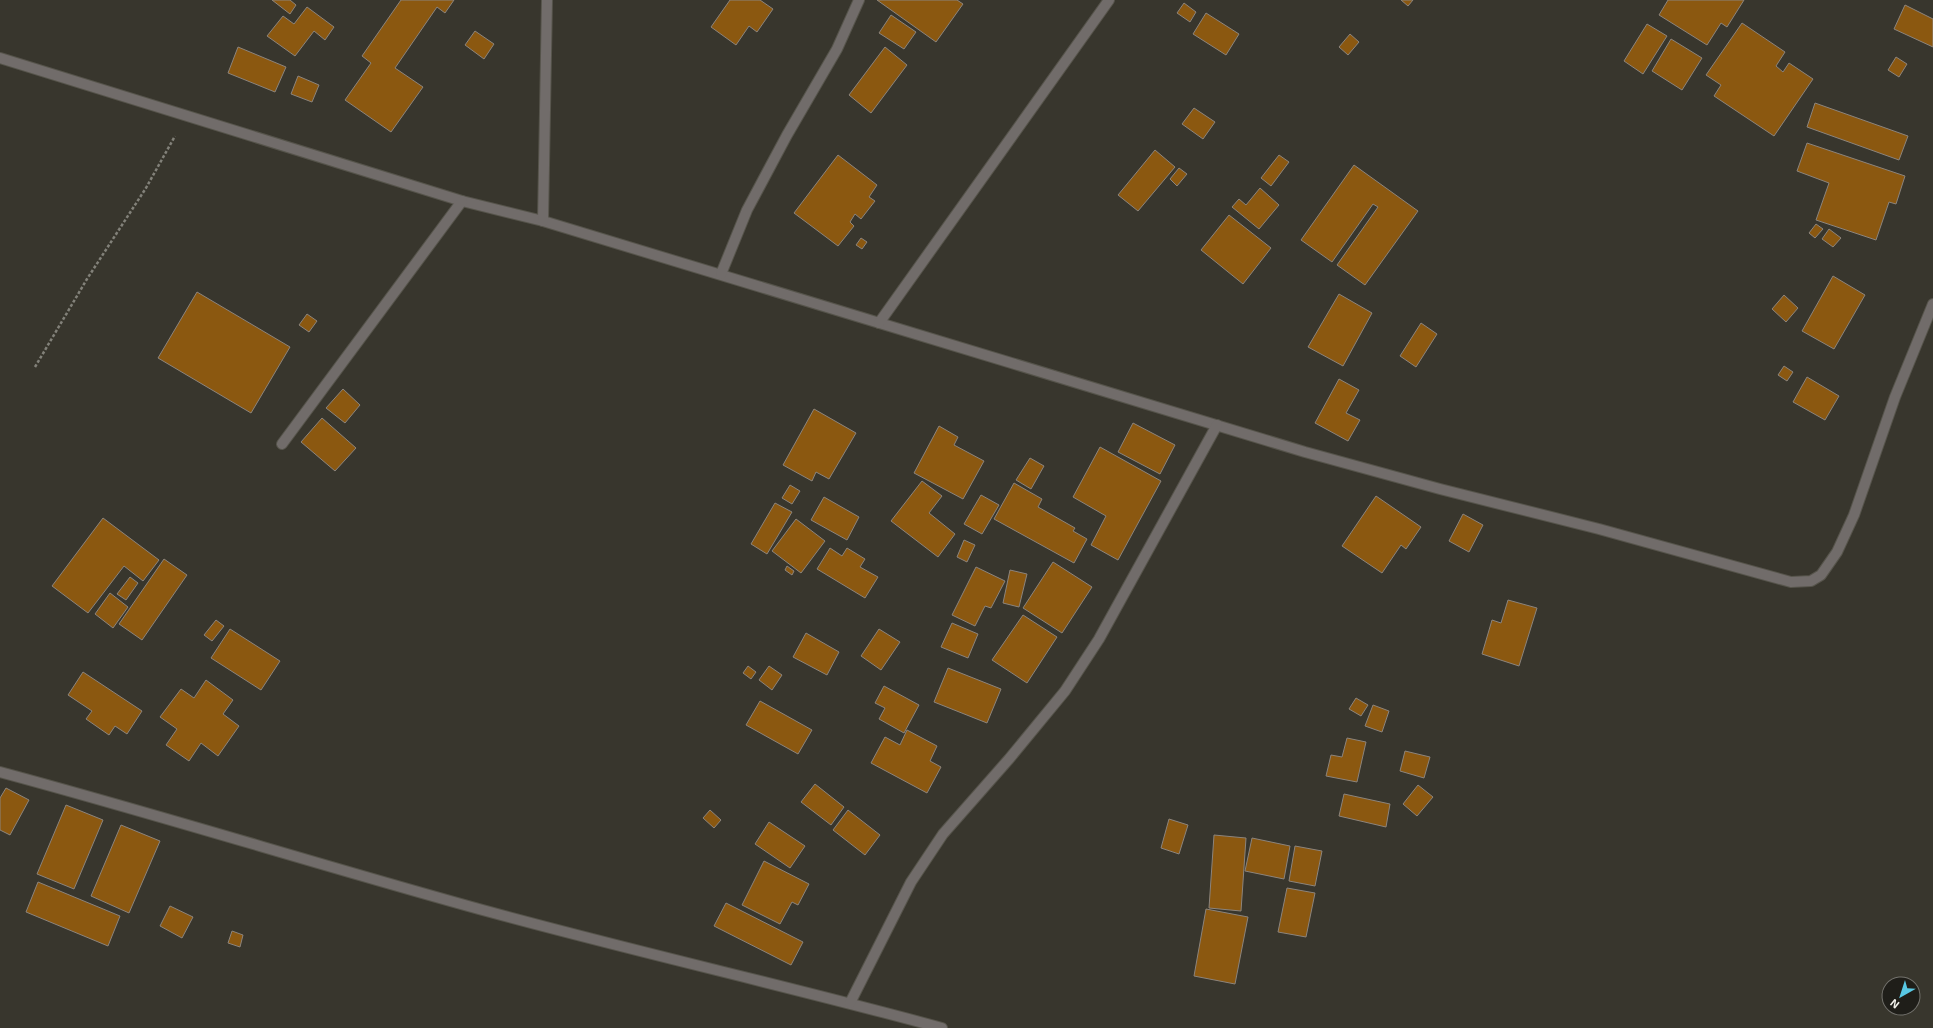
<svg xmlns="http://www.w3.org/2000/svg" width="1933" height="1028" font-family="'Exo 2',sans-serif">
  <rect width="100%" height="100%" fill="#38362d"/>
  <g fill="#8b5810" stroke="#8c847c">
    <path d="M272,0H290L296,5L290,14Z"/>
    <path d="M401,0H454L445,13L437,7L395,68L423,87L391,132L345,100L371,63L362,56Z"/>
    <path d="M730,0H760L773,9L757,32L749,26L736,45L711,27Z"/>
    <path d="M877,0H957L963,4L936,42Z"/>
    <path d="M1401,0H1413L1408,6Z"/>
    <path d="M1668,0H1744L1727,27L1721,23L1707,45L1659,15Z"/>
    <path d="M1184,3L1196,12L1190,22L1177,13Z"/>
    <path d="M1905,5L1933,19V47L1894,29Z"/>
    <path d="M307,7L334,27L325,40L314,31L295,56L267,36L283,16L294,24Z"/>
    <path d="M1206,13L1239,34L1226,55L1193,34Z"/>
    <path d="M891,15L916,32L904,49L879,33Z"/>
    <path d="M1742,23L1785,52L1776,66L1783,72L1789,63L1813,79L1774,136L1714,96L1721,85L1706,75Z"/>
    <path d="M1647,24L1667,36L1643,74L1624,61Z"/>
    <path d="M475,31L494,44L484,59L465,45Z"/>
    <path d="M1350,34L1359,42L1348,55L1339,47Z"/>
    <path d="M1671,39L1702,58L1682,90L1652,71Z"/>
    <path d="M238,47L286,67L275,92L228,73Z"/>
    <path d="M885,47L907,65L871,113L849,95Z"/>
    <path d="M1896,57L1907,64L1899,77L1888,70Z"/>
    <path d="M298,76L319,85L312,102L291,94Z"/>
    <path d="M1815,103L1908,136L1899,160L1807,127Z"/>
    <path d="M1194,108L1215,122L1203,139L1182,124Z"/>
    <path d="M1807,143L1905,176L1896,204L1889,202L1876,240L1816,220L1829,183L1797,171Z"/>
    <path d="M1155,150L1175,167L1138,211L1118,195Z"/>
    <path d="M838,155L877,185L869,197L875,201L861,219L855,214L850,222L854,226L838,246L794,213Z"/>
    <path d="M1279,155L1289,162L1271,186L1261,178Z"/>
    <path d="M1354,165L1418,211L1365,285L1337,265L1378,207L1373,204L1332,262L1301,240Z"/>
    <path d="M1179,168L1187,174L1177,186L1170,179Z"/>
    <path d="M1260,188L1279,205L1259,229L1232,207L1239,199L1246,205Z"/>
    <path d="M1229,215L1271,248L1243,284L1201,250Z"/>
    <path d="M1816,224L1823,229L1815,238L1809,233Z"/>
    <path d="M1829,229L1841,238L1833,247L1822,239Z"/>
    <path d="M861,238L867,242L862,249L856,245Z"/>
    <path d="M1833,276L1865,295L1834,349L1802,331Z"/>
    <path d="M197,292L290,347L251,413L158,358Z"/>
    <path d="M1339,294L1372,313L1343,366L1308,347Z"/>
    <path d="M1784,295L1798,308L1786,322L1772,309Z"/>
    <path d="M307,314L317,321L309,332L299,325Z"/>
    <path d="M1421,323L1437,334L1416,367L1400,356Z"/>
    <path d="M1784,366L1793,372L1787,381L1778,375Z"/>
    <path d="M1807,377L1839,396L1825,420L1793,402Z"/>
    <path d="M1339,379L1359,390L1346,413L1360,420L1348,441L1315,423Z"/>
    <path d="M343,389L360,405L345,423L326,408Z"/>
    <path d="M814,409L856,433L829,479L816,472L812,481L783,465Z"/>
    <path d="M322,418L356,448L335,471L301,442Z"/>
    <path d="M1133,423L1175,445L1160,474L1118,452Z"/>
    <path d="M939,426L958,437L954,445L984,461L963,499L914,473Z"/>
    <path d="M1100,447L1161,481L1118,560L1091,545L1106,516L1073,497Z"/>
    <path d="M1030,458L1044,466L1031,489L1016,480Z"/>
    <path d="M922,481L942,496L929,513L955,534L938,557L891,521Z"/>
    <path d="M1014,483L1042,499L1038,507L1075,528L1073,531L1087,539L1074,563L994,519Z"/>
    <path d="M790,485L800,491L792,504L782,498Z"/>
    <path d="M981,495L999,505L982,534L964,524Z"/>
    <path d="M1376,496L1421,527L1406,549L1401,545L1382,573L1342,546Z"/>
    <path d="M824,497L859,517L847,540L811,520Z"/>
    <path d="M775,503L792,512L767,554L751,544Z"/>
    <path d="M1463,514L1483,525L1469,552L1449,541Z"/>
    <path d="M103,518L159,560L143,581L124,566L88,613L52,586Z"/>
    <path d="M796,519L825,541L801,573L772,551Z"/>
    <path d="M964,540L975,545L967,562L957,557Z"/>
    <path d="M830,548L842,556L847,548L865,559L860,567L878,577L865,598L817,569Z"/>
    <path d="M164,559L187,575L142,640L119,624Z"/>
    <path d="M1053,562L1092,587L1062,633L1023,608Z"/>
    <path d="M787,566L794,571L792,575L785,570Z"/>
    <path d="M976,567L1005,581L991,608L985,606L975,626L952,615Z"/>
    <path d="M1010,570L1027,574L1019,607L1003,603Z"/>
    <path d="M130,577L138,583L126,600L117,594Z"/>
    <path d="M110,593L128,607L113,628L95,614Z"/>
    <path d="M1508,600L1537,608L1519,666L1482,654L1492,620L1501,623Z"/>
    <path d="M1023,615L1057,637L1027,683L992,660Z"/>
    <path d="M216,620L224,626L212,641L204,635Z"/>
    <path d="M952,623L978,634L968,658L941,647Z"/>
    <path d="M230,629L280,661L261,690L211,658Z"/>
    <path d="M879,629L900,642L881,670L861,656Z"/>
    <path d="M806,633L839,652L827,675L793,657Z"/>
    <path d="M748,666L756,672L751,679L743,673Z"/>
    <path d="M769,666L782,675L772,690L759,680Z"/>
    <path d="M948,668L1001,689L987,723L934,702Z"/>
    <path d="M83,672L142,711L127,734L115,726L109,735L86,719L92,711L68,695Z"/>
    <path d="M206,680L233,700L223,714L239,726L218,756L201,743L189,761L166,745L177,729L160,717L181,689L194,698Z"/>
    <path d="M884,686L919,705L904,733L879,719L885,708L875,703Z"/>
    <path d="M1356,698L1368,705L1361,716L1349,709Z"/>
    <path d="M760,701L812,730L798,754L746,725Z"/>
    <path d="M1373,705L1389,711L1382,732L1365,726Z"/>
    <path d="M907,730L937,746L930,761L941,767L927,793L871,763L885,737L900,745Z"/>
    <path d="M1347,738L1366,742L1357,782L1326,776L1331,755L1342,757Z"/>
    <path d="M1405,751L1430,757L1424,778L1400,771Z"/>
    <path d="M815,784L844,807L831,825L801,802Z"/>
    <path d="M1418,785L1433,797L1417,816L1403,804Z"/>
    <path d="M6,788L29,800L10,835L0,830V798Z"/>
    <path d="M1344,794L1390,804L1386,827L1339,816Z"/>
    <path d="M66,805L103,820L74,889L37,874Z"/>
    <path d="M710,810L721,820L714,828L703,818Z"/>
    <path d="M848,810L880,835L865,855L833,830Z"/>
    <path d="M1169,819L1188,825L1179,854L1161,848Z"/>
    <path d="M769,822L805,846L790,868L755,844Z"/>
    <path d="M121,825L160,841L129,913L91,896Z"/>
    <path d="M1214,835L1246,838L1241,911L1209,908Z"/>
    <path d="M1252,838L1290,846L1284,879L1245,871Z"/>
    <path d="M1295,846L1322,851L1315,886L1289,881Z"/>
    <path d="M764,861L809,884L798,905L792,902L780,924L742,905Z"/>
    <path d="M38,882L120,916L108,946L26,912Z"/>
    <path d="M1287,888L1315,893L1306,937L1278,932Z"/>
    <path d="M726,903L803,942L791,965L714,926Z"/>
    <path d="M170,906L193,917L182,938L160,926Z"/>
    <path d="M1206,909L1248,917L1235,984L1194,976Z"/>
    <path d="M232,931L243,935L240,947L228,943Z"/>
  </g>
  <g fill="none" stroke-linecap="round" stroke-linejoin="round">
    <defs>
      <g id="street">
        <path d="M0,58L462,201L543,221L1305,452L1440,489L1599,529L1791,582L1811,581L1821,575L1837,552L1854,515L1895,397L1933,304"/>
        <path d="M543,221L547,0"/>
        <path d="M721,274L747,210L787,135L837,49L859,0"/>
        <path d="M879,323L1109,0"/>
        <path d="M282,444L462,201"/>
        <path d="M0,772C164,816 326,867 490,912C640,953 792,987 942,1028"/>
        <path d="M850,1003L911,882L943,834L1009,759L1065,691L1099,639L1217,425"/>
      </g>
    </defs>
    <use href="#street" stroke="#56544b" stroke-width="12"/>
    <path stroke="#828179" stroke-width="2.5" stroke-dasharray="3 2" stroke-linecap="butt" d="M35,367L87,279L146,188L175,136"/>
    <use href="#street" stroke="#716c6a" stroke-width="10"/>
  </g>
  <g transform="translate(1901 996) rotate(219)"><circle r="19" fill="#1f1e19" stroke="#73726d"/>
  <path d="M0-3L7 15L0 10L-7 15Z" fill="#58c8e4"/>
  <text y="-6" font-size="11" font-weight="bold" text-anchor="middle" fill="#f2f1eb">N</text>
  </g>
</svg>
